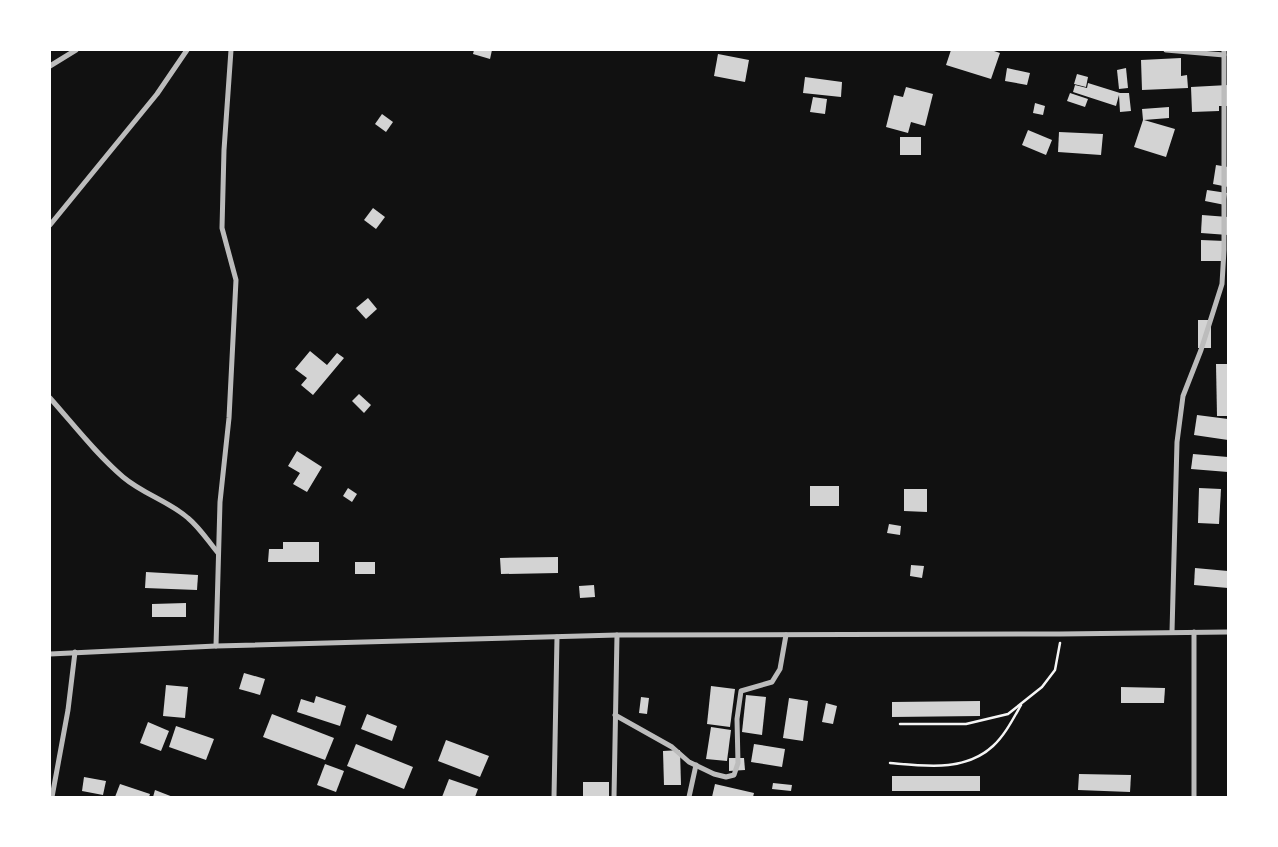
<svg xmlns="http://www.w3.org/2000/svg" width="1278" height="847" font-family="Bitter,serif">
  <rect width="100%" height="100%" fill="#111"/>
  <g fill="#d3d3d3">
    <path d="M474,50H492L490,59L473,54Z"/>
    <path d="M951,50H991L1000,53L991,79L946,65Z"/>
    <path d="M718,54L749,60L745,82L714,76Z"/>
    <path d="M1181,58V76L1187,75L1188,88L1142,90L1141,60Z"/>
    <path d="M1007,68L1030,73L1027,85L1005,81Z"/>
    <path d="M1126,68L1128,88L1119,89L1117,70Z"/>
    <path d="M1077,74L1088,77L1086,87L1074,84Z"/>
    <path d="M805,77L842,82L841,97L803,93Z"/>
    <path d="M1088,83L1120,93H1129L1131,111L1120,112L1119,95L1116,106L1073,92L1075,85L1087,88Z"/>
    <path d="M1228,85V106H1219V111L1192,112L1191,87Z"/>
    <path d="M906,87L933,94L925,126L911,122L908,133L886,127L894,95L903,97Z"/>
    <path d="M1070,93L1088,99L1085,107L1067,101Z"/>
    <path d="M813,97L827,99L825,114L810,112Z"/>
    <path d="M1035,103L1045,106L1043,115L1033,113Z"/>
    <path d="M1169,107V118L1144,120L1175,129L1166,157L1134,147L1143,120L1142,109Z"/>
    <path d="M382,114L393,122L386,132L375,124Z"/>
    <path d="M1028,130L1052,140L1046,155L1022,145Z"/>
    <path d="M1059,132L1103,134L1101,155L1058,152Z"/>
    <rect x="900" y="137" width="21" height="18"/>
    <path d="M1216,165L1228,167V187L1213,184Z"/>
    <path d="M1207,190L1227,193L1225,205L1205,201Z"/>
    <path d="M373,208L385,217L376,229L364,220Z"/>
    <path d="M1202,215L1228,217V235L1201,233Z"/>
    <path d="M1201,240L1225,241V261H1201Z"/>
    <path d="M368,298L377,309L366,319L356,308Z"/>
    <rect x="1198" y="320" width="13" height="28"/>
    <path d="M310,351L327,365L337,353L344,358L313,395L301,385L307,378L295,369Z"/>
    <path d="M1216,364H1228V416H1217Z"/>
    <path d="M359,394L371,405L364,413L352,401Z"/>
    <path d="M1197,415L1228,419V440L1194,435Z"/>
    <path d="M297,451L322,467L307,492L293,484L300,473L288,466Z"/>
    <path d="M1193,454L1228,457V472L1191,469Z"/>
    <rect x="810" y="486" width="29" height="20"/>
    <path d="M348,488L357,494L352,502L343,496Z"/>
    <path d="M1199,488L1221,489L1219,524L1198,523Z"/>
    <path d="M904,489H927V512L904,511Z"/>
    <path d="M889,524L901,526L900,535L887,533Z"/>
    <path d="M283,542H319V562H268L269,549H283Z"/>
    <path d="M558,557V573L501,574L500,558Z"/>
    <rect x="355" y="562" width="20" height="12"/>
    <path d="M911,565L924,566L922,578L910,576Z"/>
    <path d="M1195,568L1228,571V588L1194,585Z"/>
    <path d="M146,572L198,575L197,590L145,588Z"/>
    <path d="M594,585L595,597L580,598L579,586Z"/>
    <path d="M186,603V617H152V604Z"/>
    <path d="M244,673L265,679L260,695L239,689Z"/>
    <path d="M166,685L188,687L185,718L163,716Z"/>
    <path d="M711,686L735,689L730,727L707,724Z"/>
    <path d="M1121,687L1165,688L1164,703H1121Z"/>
    <path d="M746,695L766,697L762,735L742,732Z"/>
    <path d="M316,696L346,706L340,726L297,712L301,699L314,703Z"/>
    <path d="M641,697L649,698L647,714L639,713Z"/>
    <path d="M789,698L808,701L803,741L783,738Z"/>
    <path d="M980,701V716L892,717V702Z"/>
    <path d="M826,703L837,706L833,724L822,722Z"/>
    <path d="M272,714L334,738L325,760L263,737Z"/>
    <path d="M367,714L397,726L392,741L361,729Z"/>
    <path d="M148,722L169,731L161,751L140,743Z"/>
    <path d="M176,726L214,739L206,760L169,747Z"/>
    <path d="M711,727L731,730L727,761L706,759Z"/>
    <path d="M446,740L489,756L480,777L438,761Z"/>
    <path d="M356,744L413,767L404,789L347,766Z"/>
    <path d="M754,744L785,749L782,767L751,762Z"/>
    <path d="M680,750L681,785H664L663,751Z"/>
    <path d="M729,758H744L745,770L729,771Z"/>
    <path d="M325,764L344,771L336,792L317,785Z"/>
    <path d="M1079,774L1131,775L1130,792L1078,790Z"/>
    <rect x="892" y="776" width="88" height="15"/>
    <path d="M84,777L106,781L103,795L82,791Z"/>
    <path d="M449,779L478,789L475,797H442Z"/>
    <rect x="583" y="782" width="26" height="15"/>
    <path d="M773,783L792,785L791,791L772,789Z"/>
    <path d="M120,784L150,794L149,797H115Z"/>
    <path d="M715,784L754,793L753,797H712Z"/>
    <path d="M155,790L173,797H153Z"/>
  </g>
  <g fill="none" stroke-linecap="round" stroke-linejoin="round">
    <g stroke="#f5f5f5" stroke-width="2.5">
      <path d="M900,724H966L1008,714L1042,687L1055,670L1060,643"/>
      <path d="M890,763C925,766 965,772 993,746C1005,735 1013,719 1021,705"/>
    </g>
    <g stroke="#bcbcbc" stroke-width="5">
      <path d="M1166,50L1224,55"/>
      <path d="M50,66L76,50"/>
      <path d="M50,225L157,94L187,50"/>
      <path d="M50,398C74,425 96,454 123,477C143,494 170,502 188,518C200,528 208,541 218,553"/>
      <path d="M1172,632L1177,442L1183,396L1201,350L1222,284L1224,250V50"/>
      <path d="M216,646L220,502L229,418L236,280L222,228L224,150L231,50"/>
      <path d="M50,654L216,646L617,635L1060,634L1228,632"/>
      <path d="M615,715L672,747L689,762L714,774L726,777L734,775L738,763L737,719L741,691L772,682L780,669L786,635"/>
      <path d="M52,797L68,710L75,652"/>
      <path d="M554,797L557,637"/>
      <path d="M614,797L617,635"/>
      <path d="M689,797L696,765"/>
      <path d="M1194,797V632"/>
    </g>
  </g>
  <rect width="1278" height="847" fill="none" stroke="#ffffff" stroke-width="102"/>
</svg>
